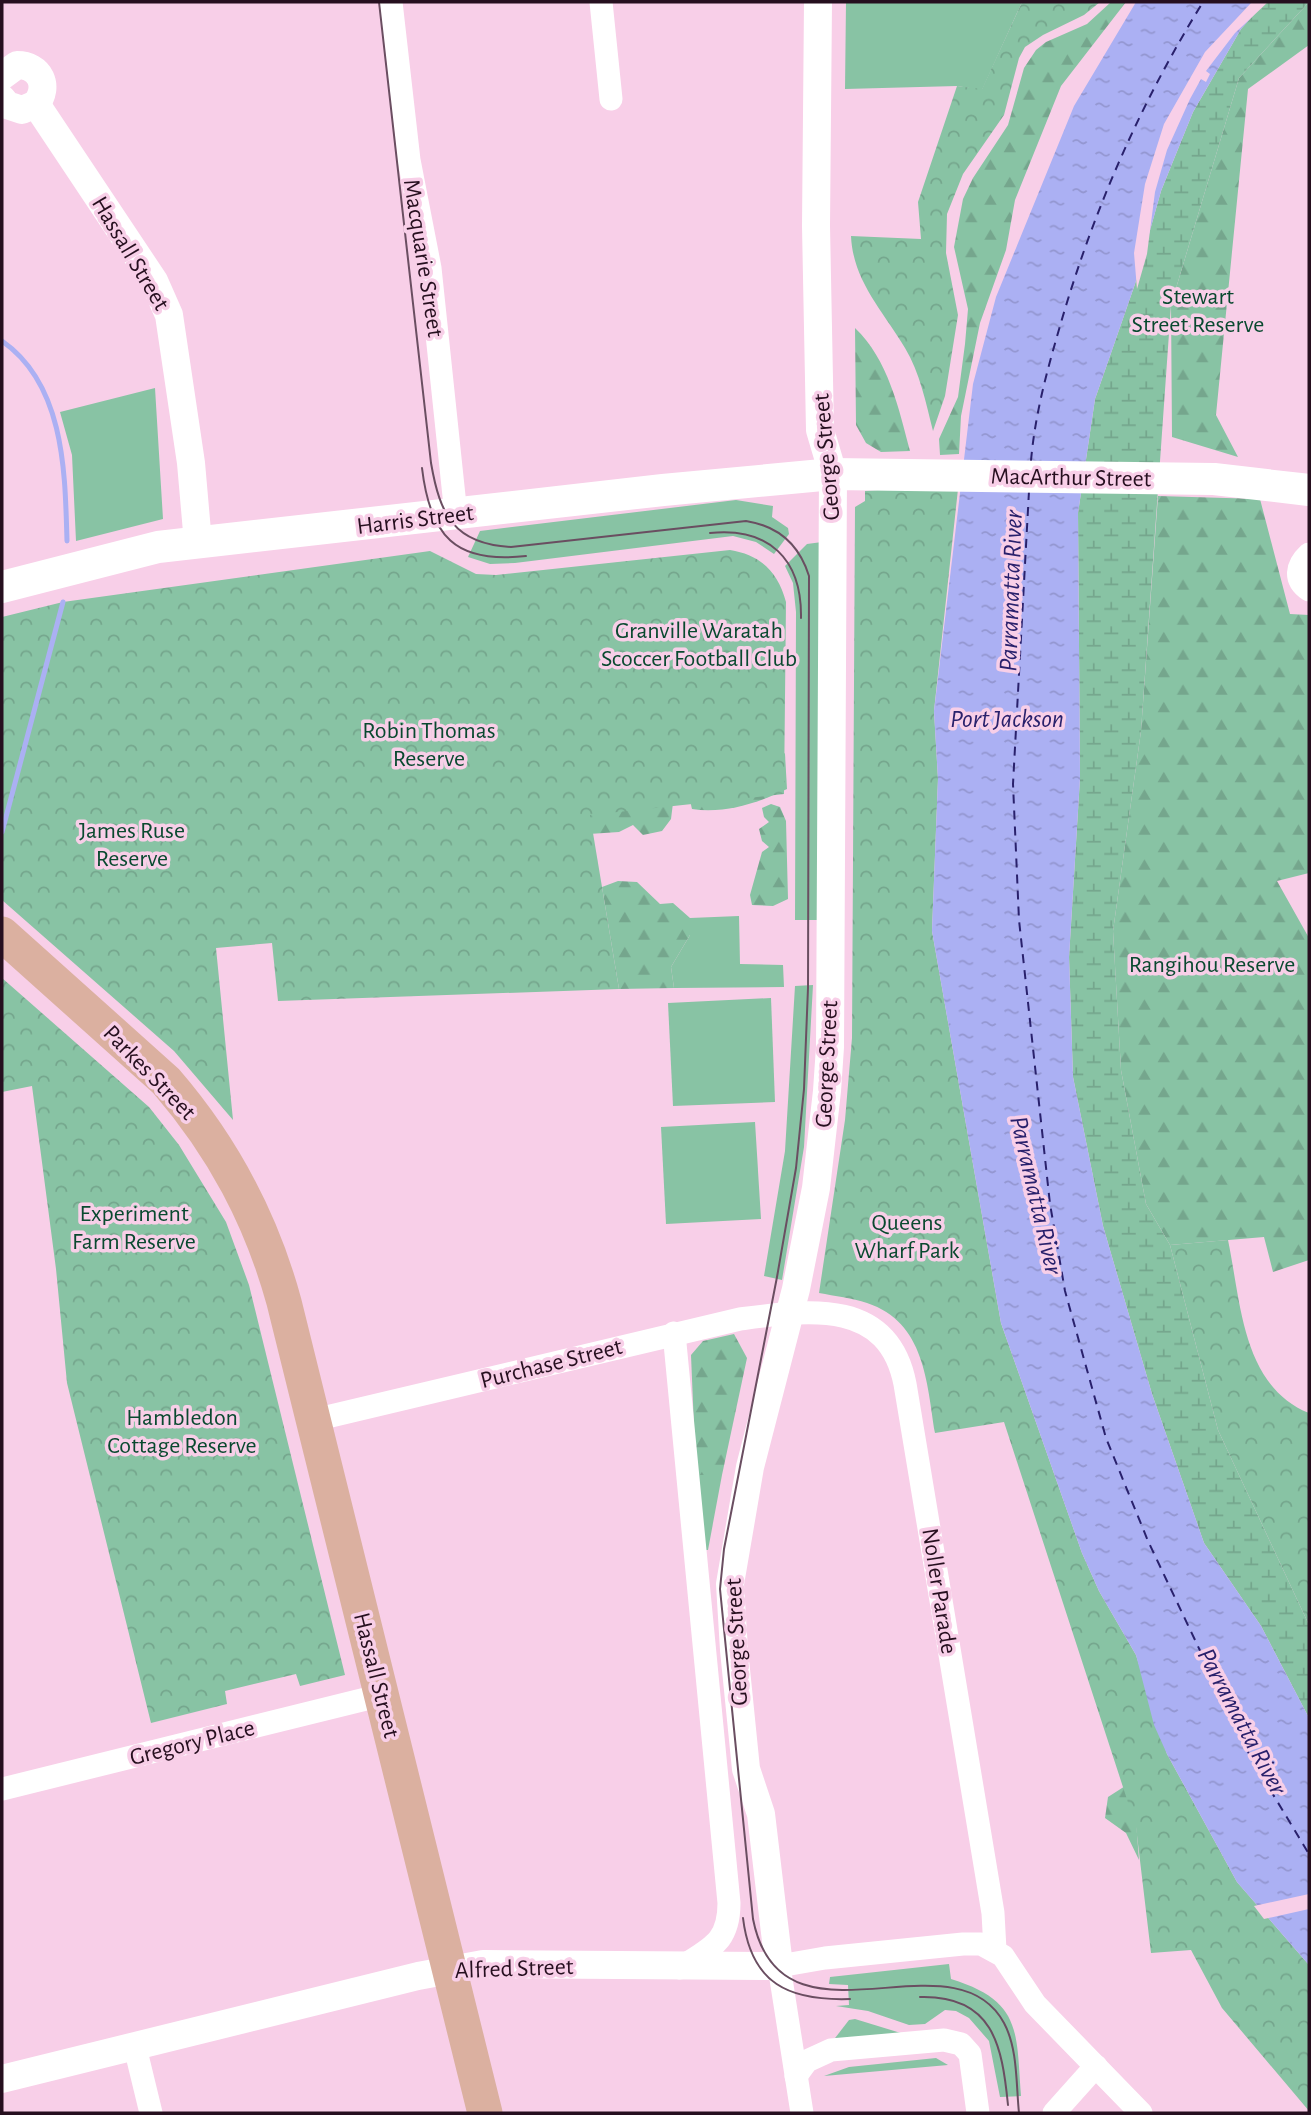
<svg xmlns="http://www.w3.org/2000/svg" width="1311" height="2115" font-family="'Alegreya Sans',sans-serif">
  <defs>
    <pattern id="forest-firs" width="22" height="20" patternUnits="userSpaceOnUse" patternTransform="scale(1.75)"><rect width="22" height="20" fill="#88c3a4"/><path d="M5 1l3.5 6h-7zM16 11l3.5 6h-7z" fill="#75a68d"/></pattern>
    <pattern id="wetland-marsh" width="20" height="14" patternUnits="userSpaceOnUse" patternTransform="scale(1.75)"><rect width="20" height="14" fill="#88c3a4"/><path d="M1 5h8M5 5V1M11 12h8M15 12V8" fill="none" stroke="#75a68d"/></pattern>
    <pattern id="park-crowns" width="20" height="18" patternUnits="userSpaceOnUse" patternTransform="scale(1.75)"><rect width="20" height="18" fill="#88c3a4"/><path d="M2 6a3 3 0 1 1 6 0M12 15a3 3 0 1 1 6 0" fill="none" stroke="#75a68d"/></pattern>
    <pattern id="water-ripples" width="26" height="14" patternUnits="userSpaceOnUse" patternTransform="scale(1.75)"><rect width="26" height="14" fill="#abb0f3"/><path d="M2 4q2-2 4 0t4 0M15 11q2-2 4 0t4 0" fill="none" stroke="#9396d0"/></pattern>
  </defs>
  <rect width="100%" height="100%" fill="#f8cfe8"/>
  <g fill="#88c3a4">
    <path d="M846,2H1022L982,90L957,86L845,89Z"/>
    <path d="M155,388L163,519L76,541L72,455L60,412Z"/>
    <path d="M736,500L773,506L772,517L788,528L789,534L774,554L756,542L733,536L515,563L490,564L468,557L480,531Z"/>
    <path d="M822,542L819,920H795L796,612L793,583L785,566L807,544Z"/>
    <path d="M739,916L740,964L783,965L784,987L674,988L671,967L690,935V918Z"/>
    <path d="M813,985L804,1147L782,1280L764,1276L785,1151L795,986Z"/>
    <path d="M771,998L775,1102L673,1106L668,1003Z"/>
    <path d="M755,1122L761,1219L666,1224L661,1127Z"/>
    <path d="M696,1475H722L708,1550H703Z"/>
    <path d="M949,1964L951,1979C1022,2001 1016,2031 1021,2096L1000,2097L989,2041L969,2018L956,2011L945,2010L925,2024L909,2025L868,2011L836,2006L849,2005L848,1985L829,1984L830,1977Z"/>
    <path d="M855,2019L904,2034L832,2042L849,2020Z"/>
    <path d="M936,2058L948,2065L824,2076L849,2067Z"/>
  </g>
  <g fill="url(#forest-firs)">
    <path d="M1111,2H1126L1061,86L1015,200L1006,250L980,323L961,416L959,454L940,455L939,439L958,397L965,344L968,309L954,247L963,199L973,178L1008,125L1024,68L1036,50L1046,42L1087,24Z"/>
    <path d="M1309,2V45L1248,89L1216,415L1238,457L1172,437L1171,305L1239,78Z"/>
    <path d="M855,328C888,359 899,409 910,451L881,452L866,443L856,425Z"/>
    <path d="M1158,496L1260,499L1290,614L1309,615V873L1277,881L1309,938V1260L1273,1272L1264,1237L1170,1245L1146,1204L1121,1070L1113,931L1141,731Z"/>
    <path d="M774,739L785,754L787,789C758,803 724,814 692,809L688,792Z"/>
    <path d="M574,785L673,803L671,819L662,831L643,835L633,825L619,832L574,835Z"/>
    <path d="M771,804L780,807L786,821L788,899L773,906L752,905L750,895L762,852L769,847L762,841L759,829L769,822L764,817L762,808Z"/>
    <path d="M618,881L637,882L660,904L673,903L690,918V935L671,967L674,988L619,989L602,887Z"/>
    <path d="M734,1334L747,1358L722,1475H696L691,1355L703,1341Z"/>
    <path d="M1133,1781L1139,1860L1126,1833L1105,1818L1108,1797Z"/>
  </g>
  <path fill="url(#wetland-marsh)" d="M1265,2H1309L1239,78L1171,305L1141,731L1113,931L1121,1070L1146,1204L1170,1245L1218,1430L1309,1625V1718L1261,1626L1204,1543L1152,1394L1103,1226L1073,1077L1069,957L1080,778L1078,513L1095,399L1135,284L1161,191L1193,112L1241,29Z"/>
  <g fill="url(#park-crowns)">
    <path d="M1022,2H1100L1084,15L1043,35L1025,47L1019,58L1004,115L963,174L947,214L946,253L958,315L945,396L933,431C926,403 920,373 905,348C883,311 853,281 851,236L921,239L918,202L957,86L982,89Z"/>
    <path d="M904,488L958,489L934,711L938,779L932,931L1001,1323L1082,1553L1099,1591L1136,1655L1167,1754L1237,1882L1309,1965V2111L1222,2008L1191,1950L1151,1953L1136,1827L1004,1422L935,1433C927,1383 925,1322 867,1303C852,1298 835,1296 819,1293L845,1120L852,1038L855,507L865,501V491Z"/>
    <path d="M730,550C761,555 778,572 786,602L784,794L590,815L619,989L278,1001L272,943L216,948L233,1120L174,1051L2,900V617L63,602L430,551L476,574L496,575Z"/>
    <path d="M2,978L149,1107L179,1145L226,1222L249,1285L345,1675L300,1686L296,1674L225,1691L227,1704L151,1723L67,1383L56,1269L32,1086L2,1092Z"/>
    <path d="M1228,1240C1241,1302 1242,1386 1309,1413V1625L1218,1430L1170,1245Z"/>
  </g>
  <path fill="url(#water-ripples)" d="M1136,2H1265L1241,29L1193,112L1161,191L1135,284L1095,399L1078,513L1080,778L1069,957L1073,1077L1103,1226L1152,1394L1204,1543L1261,1626L1309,1718V1965L1237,1882L1167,1754L1154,1725L1136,1655L1099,1591L1082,1553L1001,1323L932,931L938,779L934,711L973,384L996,297L1074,106Z"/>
  <g fill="#f8cfe8">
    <path d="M1252,2H1268L1235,33L1206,71L1210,74L1206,82L1201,79L1190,99L1167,150L1155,192L1147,254L1137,289L1134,253L1145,184L1164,124L1205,52Z"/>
    <path d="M1309,1894V1909L1264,1919L1254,1906Z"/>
  </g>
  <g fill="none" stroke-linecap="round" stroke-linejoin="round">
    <g stroke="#abb0f3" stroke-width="5">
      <path d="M2,341C65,385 65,473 67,541"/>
      <path d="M2,832L63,602"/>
    </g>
    <g stroke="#29216c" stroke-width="2" stroke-dasharray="9 7" stroke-linecap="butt">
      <path d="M1031,461C1035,414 1047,371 1060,326C1093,211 1140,104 1203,2"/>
      <path d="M1029,491L1013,784L1019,920L1050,1204L1065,1291L1106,1438L1148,1541L1251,1758L1309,1854"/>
    </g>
    <g stroke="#fff" stroke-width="23">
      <path d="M391,2L409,160L430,268L456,515"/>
      <path d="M601,2L611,99"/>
      <path d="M1309,554C1296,566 1294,580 1309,590"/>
      <path d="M674,1333L729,1903C729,1943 710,1948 680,1968"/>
      <path d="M314,1420L740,1319C809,1310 888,1298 905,1384L993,1913L995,1950"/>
      <path d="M2,1789L382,1695"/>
      <path d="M135,2047L151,2113"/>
      <path d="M796,2076L807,2061L831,2050L944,2040L961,2044L970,2054L978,2113"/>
      <path d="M802,2113L779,1966L825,1958L963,1944H981L1003,1956L1035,2004L1141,2113"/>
      <path d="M1054,2113L1096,2066"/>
    </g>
    <g stroke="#fff" stroke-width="28">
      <path d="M2,76L17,65C40,65 50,86 36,104L22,110L7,105L2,99"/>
      <path d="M36,104L154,281L169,315L191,463L198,543"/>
      <path d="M2,2079L418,1976L483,1964L779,1966L761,1814L746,1769L734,1650L730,1584L750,1467L796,1289L816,1188L827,1091L830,1047L833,474L820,430L816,226L818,2"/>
    </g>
    <path stroke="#fff" stroke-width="32" d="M2,587L158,547L663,490L833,474L1214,479L1309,490"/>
    <path stroke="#dbb0a0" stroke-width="35" d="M2,934L166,1081C223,1147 261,1218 284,1302L485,2113"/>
    <g stroke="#6a4e61" stroke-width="2">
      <path d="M379,2L431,463C440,515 454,544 511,547L746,521C778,526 799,544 809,576L808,988L804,1089L796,1168L777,1277L724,1549L720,1589L753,1919C781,2061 953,1929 1004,2023C1018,2049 1016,2085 1019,2113"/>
      <path d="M422,468C430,536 455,564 526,556"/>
      <path d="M710,533C769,527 802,559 801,618"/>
      <path d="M743,1918C751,1984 789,2001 850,1999"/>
      <path d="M920,1997C993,1995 1002,2045 1008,2105"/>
    </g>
  </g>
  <g text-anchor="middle" stroke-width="7" stroke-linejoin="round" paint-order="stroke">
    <g font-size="24" fill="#260f1f" stroke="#f8cfe8">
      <text transform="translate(131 253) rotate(59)" y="8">Hassall Street</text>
      <text transform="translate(424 258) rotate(81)" y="8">Macquarie Street</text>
      <text transform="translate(826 457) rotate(-95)" y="8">George Street</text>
      <text transform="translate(1071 477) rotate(1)" y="8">MacArthur Street</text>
      <text transform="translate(415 519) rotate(-7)" y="8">Harris Street</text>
      <text transform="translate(826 1064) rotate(-87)" y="8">George Street</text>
      <text transform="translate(150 1072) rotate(46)" y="8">Parkes Street</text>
      <text transform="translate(551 1363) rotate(-14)" y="8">Purchase Street</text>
      <text transform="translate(940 1591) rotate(81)" y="8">Noller Parade</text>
      <text transform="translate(736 1642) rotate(-93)" y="8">George Street</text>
      <text transform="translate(377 1675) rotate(76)" y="8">Hassall Street</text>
      <text transform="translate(192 1742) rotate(-14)" y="8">Gregory Place</text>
      <text transform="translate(514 1968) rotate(-2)" y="8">Alfred Street</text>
    </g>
    <g font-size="24" fill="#09492f" stroke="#f8cfe8">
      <text x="1198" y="304">Stewart<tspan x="1198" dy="28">Street Reserve</tspan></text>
      <text x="699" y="638">Granville Waratah<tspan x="699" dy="28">Scoccer Football Club</tspan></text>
      <text x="429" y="738">Robin Thomas<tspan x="429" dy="28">Reserve</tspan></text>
      <text x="132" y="838">James Ruse<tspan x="132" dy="28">Reserve</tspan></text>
      <text x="1212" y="972">Rangihou Reserve</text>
      <text x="134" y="1221">Experiment<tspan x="134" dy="28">Farm Reserve</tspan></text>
      <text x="907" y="1230">Queens<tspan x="907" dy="28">Wharf Park</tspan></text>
      <text x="182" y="1425">Hambledon<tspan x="182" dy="28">Cottage Reserve</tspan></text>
    </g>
    <g font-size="26" font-style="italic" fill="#29216c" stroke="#f8cfe8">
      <text transform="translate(1010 591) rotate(-88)" y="9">Parramatta River</text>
      <text x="1007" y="727">Port Jackson</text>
      <text transform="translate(1037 1195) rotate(77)" y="9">Parramatta River</text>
      <text transform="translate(1243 1721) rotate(62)" y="9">Parramatta River</text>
    </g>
  </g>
  <rect width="1311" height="2115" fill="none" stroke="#260f1f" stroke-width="7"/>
</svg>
